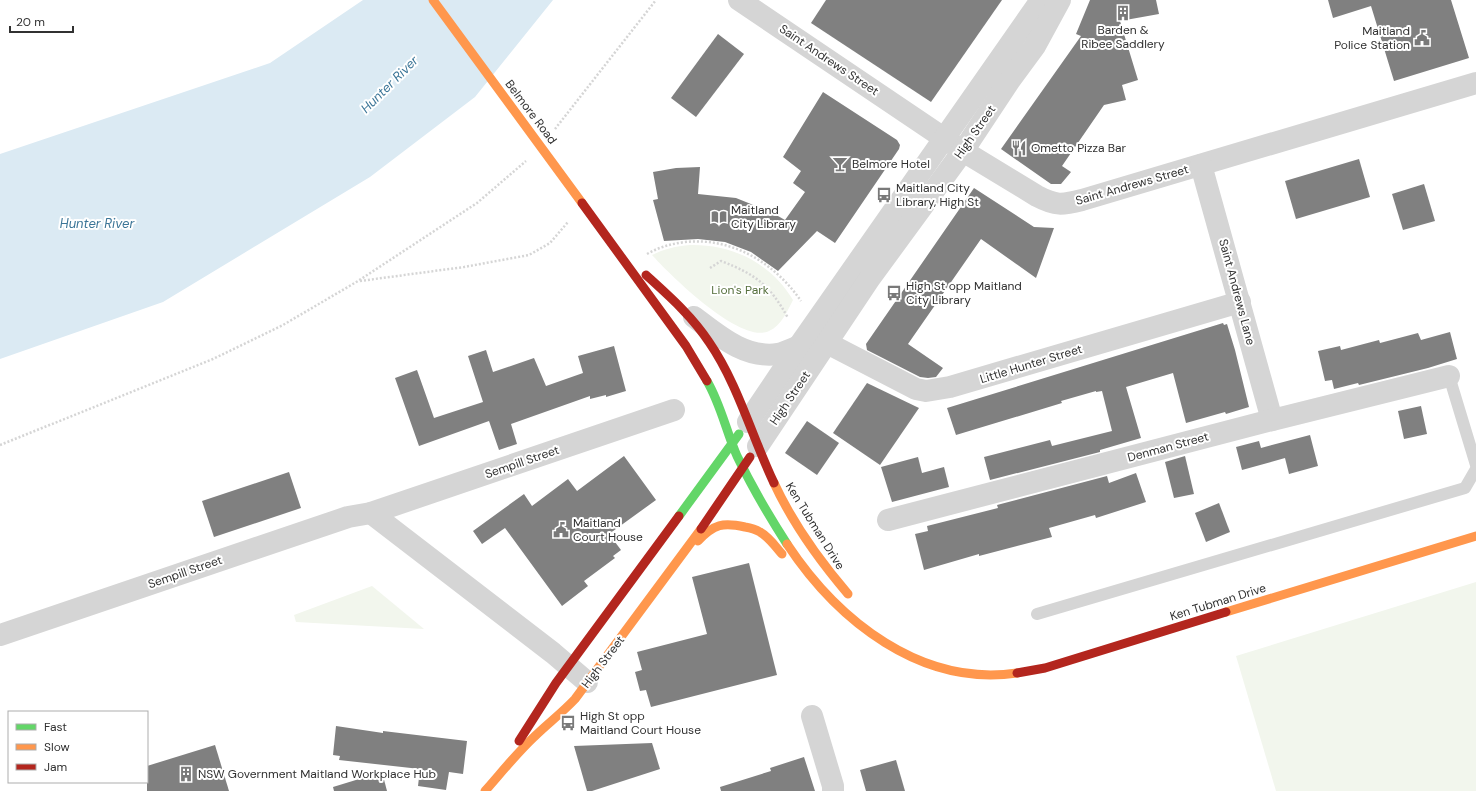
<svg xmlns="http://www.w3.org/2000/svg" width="1476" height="791" font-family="'DM Sans',sans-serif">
  <rect width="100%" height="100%" fill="#fff"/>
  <g fill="#f2f6ed">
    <path d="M690,245C732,244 771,263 793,300C788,310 781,326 769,331C741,345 670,275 652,255C664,249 676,246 690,245Z"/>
    <path d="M1476,582V791H1276L1236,656Z"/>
    <path d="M372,586L424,629L296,622L294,615Z"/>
  </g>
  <path fill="#dbeaf3" d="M363,0H553L475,97L370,177L163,302L0,359V154L270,63Z"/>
  <g fill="#808080">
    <path d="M826,0H1002L931,102L811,23Z"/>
    <path d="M1090,0H1156L1159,14L1120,21L1138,80L1122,85L1126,100L1104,105L1062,166L1071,172L1061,184H1051L1001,149L1081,36L1076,34Z"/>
    <path d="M1328,0H1451L1469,58L1394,81L1371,6L1333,18Z"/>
    <path d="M718,34L744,54L696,117L671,98Z"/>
    <path d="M823,92L897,140L900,145L899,149L835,243L817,231L778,271L751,252L725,242L698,239L664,241L653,200L658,199L653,172L676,168L700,167L698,194L736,198L771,212L785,220L805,192L793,183L801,171L783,157Z"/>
    <path d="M1359,159L1370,197L1296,219L1285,181Z"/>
    <path d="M1424,184L1435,221L1403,230L1392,194Z"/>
    <path d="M974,188L1034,227L1054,228L1036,278L981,239L908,344L943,368L936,377L928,378L920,377L867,350L866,344Z"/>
    <path d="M1223,323L1224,325L1227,324L1235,350L1249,407L1226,414L1225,412L1186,423L1173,373L1126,387L1141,438L1100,450V452L990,480L984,457L1050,440L1052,446L1112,431L1102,391L1096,392V391L1061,401L1062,403L956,435L947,408Z"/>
    <path d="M1450,332L1457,359L1428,368L1359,385L1358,383L1334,389L1332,380L1325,381L1318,351L1340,346L1341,350L1379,340L1380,343L1418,333L1421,340Z"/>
    <path d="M614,346L626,391L606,397V395L590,399V396L511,424L517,444L499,450L489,421L419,446L395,378L417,370L434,418L483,402L468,356L486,350L493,372L534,358L546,386L583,373L578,356Z"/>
    <path d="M867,383L919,408L880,465L833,433Z"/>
    <path d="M1421,406L1427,434L1404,439L1398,411Z"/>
    <path d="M807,421L839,443L817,475L785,453Z"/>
    <path d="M1310,435L1318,466L1289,474L1285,458L1242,470L1236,447L1259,441L1261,448Z"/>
    <path d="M624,456L656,500L609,534L621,550L613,556L615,558L584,581L588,586L562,606L505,528L482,544L473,531L524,494L532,506L568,479L577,491Z"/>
    <path d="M1185,456L1194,494L1174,498L1165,462Z"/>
    <path d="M918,457L922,473L944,467L949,487L892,502L881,467Z"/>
    <path d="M289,472L301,508L214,537L202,501Z"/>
    <path d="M1136,473L1146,502L1096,518L1095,515L1049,528L1052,537L979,556V554L924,570L915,534L928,531L927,526L998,508L997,505L1107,476L1109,483Z"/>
    <path d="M1219,503L1230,532L1206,542L1195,513Z"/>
    <path d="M749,563L777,675L651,707L646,690L640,691L635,672L642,670L637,652L707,634L692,577Z"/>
    <path d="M336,726L383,733V731L467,741L463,774L449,772L446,790L418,786L420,769L339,760L340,756L333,755Z"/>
    <path d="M652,743L660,769L592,791H587L574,746Z"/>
    <path d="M215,745L229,791H147V766Z"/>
    <path d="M804,757L815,791H721L720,787L771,771L770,768Z"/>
    <path d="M896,760L905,791H866L860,770Z"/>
    <path d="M382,772L387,791H334L333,787Z"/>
  </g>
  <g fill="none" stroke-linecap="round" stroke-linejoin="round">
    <g stroke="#d5d5d5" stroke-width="2.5" stroke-dasharray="2 2" stroke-linecap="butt">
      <path d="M555,129L656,0"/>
      <path d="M647,254C659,247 671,244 685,242C732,237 775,263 801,301"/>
      <path d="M710,268L721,261C755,274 770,285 788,318"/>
      <path d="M360,281L464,267L529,255L550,243L568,222"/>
      <path d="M0,445L213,359L283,325L358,281L477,203L526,161"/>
    </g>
    <g stroke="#d5d5d5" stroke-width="12">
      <path d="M1449,376L1476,465"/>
      <path d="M1037,614L1465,488L1476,469"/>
    </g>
    <g stroke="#d5d5d5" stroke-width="22">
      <path d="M739,0L963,151L1037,196C1056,206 1062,205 1082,200L1476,83"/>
      <path d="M1201,165L1272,420"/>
      <path d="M694,317C718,335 745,359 778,354C785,352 792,349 799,346"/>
      <path d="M827,343L916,389L926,391L950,387L1240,302"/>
      <path d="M748,422L799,346L1041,0"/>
      <path d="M758,446L870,278L963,151L1010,80L1035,46L1060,0"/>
      <path d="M371,513L553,653L587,682"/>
      <path d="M888,520L1272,420L1449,376"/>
      <path d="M0,635L348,517L371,513L674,410"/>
      <path d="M812,716L833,786V791"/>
    </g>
    <g stroke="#63d668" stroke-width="9">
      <path d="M707,381C721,405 726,431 737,456C752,487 769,516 787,544"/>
      <path d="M679,516L739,434"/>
    </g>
    <g stroke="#ff974d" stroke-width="9">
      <path d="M433,0L582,203"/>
      <path d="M774,483C793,524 819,560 848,594"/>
      <path d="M698,541C714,524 723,522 745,527C751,528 755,529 760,532C769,537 775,546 782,554"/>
      <path d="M787,544C838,621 921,687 1017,673"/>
      <path d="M1226,612L1476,536"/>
      <path d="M485,791C501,773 516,754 534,737C547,724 562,713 575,699L701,529"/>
    </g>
    <g stroke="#b3261e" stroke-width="9">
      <path d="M582,203L686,346L707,381"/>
      <path d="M646,275C669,296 692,316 709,342C738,384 752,437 774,483"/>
      <path d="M701,529L750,457"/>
      <path d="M1017,673L1045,668L1226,612"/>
      <path d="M519,741L556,683L679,516"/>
    </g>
  </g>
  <defs>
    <symbol id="building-bare" viewBox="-9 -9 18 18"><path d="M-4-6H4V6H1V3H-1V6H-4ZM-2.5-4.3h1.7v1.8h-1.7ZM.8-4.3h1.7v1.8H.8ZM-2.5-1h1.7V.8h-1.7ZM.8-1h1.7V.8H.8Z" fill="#797979" stroke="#fff" stroke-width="2.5" paint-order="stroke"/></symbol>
    <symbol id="civic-bare" viewBox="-9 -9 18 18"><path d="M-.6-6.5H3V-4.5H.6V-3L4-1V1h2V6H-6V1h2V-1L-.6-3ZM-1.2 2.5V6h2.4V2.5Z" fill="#797979" stroke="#fff" stroke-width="2.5" paint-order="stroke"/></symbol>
    <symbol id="restaurant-bare" viewBox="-9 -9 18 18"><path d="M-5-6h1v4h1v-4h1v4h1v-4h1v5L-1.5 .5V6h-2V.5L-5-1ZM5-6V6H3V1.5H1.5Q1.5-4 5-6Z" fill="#797979" stroke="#fff" stroke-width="2.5" paint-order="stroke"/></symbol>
    <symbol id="bar-bare" viewBox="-9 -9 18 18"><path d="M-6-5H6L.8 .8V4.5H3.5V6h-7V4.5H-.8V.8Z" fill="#797979" stroke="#fff" stroke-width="2.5" paint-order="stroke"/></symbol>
    <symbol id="bus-bare" viewBox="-9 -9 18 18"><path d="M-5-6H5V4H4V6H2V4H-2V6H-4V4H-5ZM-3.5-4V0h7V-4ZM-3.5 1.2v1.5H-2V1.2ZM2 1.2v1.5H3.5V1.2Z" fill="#797979" stroke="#fff" stroke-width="2.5" paint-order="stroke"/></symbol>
    <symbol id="library-bare" viewBox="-9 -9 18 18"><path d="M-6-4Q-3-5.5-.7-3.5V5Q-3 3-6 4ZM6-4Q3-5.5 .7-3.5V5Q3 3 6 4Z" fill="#797979" stroke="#fff" stroke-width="2.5" paint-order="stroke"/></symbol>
  </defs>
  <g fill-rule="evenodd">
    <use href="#building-bare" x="1112" y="2" width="22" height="22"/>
    <use href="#civic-bare" x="1411" y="27" width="22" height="22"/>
    <use href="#restaurant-bare" x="1008" y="137" width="22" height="22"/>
    <use href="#bar-bare" x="829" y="153" width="22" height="22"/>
    <use href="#bus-bare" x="873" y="184" width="22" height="22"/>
    <use href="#library-bare" x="708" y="206" width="22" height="22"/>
    <use href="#bus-bare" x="883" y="282" width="22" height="22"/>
    <use href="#civic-bare" x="550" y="519" width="22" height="22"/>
    <use href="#bus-bare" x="557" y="712" width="22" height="22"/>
    <use href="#building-bare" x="175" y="763" width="22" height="22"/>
  </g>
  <g text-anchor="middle" stroke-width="4" stroke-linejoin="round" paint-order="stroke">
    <g font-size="12" fill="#313131" stroke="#fff" text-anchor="start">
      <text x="1123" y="34" text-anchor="middle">Barden &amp;<tspan x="1123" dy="14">Ribee Saddlery</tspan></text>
      <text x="1410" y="35" text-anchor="end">Maitland<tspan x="1410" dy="14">Police Station</tspan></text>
      <text x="1031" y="152">Ometto Pizza Bar</text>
      <text x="852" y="168">Belmore Hotel</text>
      <text x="896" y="192">Maitland City<tspan x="896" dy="14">Library, High St</tspan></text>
      <text x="731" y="214">Maitland<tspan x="731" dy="14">City Library</tspan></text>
      <text x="906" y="290">High St opp Maitland<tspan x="906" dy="14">City Library</tspan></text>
      <text x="573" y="527">Maitland<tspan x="573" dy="14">Court House</tspan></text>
      <text x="580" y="720">High St opp<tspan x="580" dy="14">Maitland Court House</tspan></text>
      <text x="198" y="778">NSW Government Maitland Workplace Hub</text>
    </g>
    <g font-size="12" fill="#313131" stroke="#fff">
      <text transform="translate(829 60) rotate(34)" y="4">Saint Andrews Street</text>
      <text transform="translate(531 112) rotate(53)" y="4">Belmore Road</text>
      <text transform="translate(975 132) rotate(-55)" y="4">High Street</text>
      <text transform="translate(1132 185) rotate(-16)" y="4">Saint Andrews Street</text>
      <text transform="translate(1237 292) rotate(75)" y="4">Saint Andrews Lane</text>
      <text transform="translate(1031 364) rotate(-17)" y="4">Little Hunter Street</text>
      <text transform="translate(790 398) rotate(-56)" y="4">High Street</text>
      <text transform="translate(1168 447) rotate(-15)" y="4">Denman Street</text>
      <text transform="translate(522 462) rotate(-19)" y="4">Sempill Street</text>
      <text transform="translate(815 526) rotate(58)" y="4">Ken Tubman Drive</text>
      <text transform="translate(185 572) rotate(-19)" y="4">Sempill Street</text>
      <text transform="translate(1218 602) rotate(-17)" y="4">Ken Tubman Drive</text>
      <text transform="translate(603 662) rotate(-53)" y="4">High Street</text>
    </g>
    <g font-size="12" fill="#556f3c" stroke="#fff">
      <text x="740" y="294">Lion's Park</text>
    </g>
    <g font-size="13" font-style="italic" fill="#3b7597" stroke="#fff">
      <text transform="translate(389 84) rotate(-45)" y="5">Hunter River</text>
      <text x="97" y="228">Hunter River</text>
    </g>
  </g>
  <rect x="8" y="711" width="140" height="72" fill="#ffffff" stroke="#adadad"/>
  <rect x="16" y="724" width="20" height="6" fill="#63d668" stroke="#adadad"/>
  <text x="44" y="731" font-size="12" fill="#313131">Fast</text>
  <rect x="16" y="744" width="20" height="6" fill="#ff974d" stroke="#adadad"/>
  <text x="44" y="751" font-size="12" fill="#313131">Slow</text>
  <rect x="16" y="764" width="20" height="6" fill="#b3261e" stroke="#adadad"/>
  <text x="44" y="771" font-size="12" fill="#313131">Jam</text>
  <path d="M10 26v6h63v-6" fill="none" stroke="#313131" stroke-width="2"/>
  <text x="16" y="26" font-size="12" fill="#313131" stroke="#ffffff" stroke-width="3" paint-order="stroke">20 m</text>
</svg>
